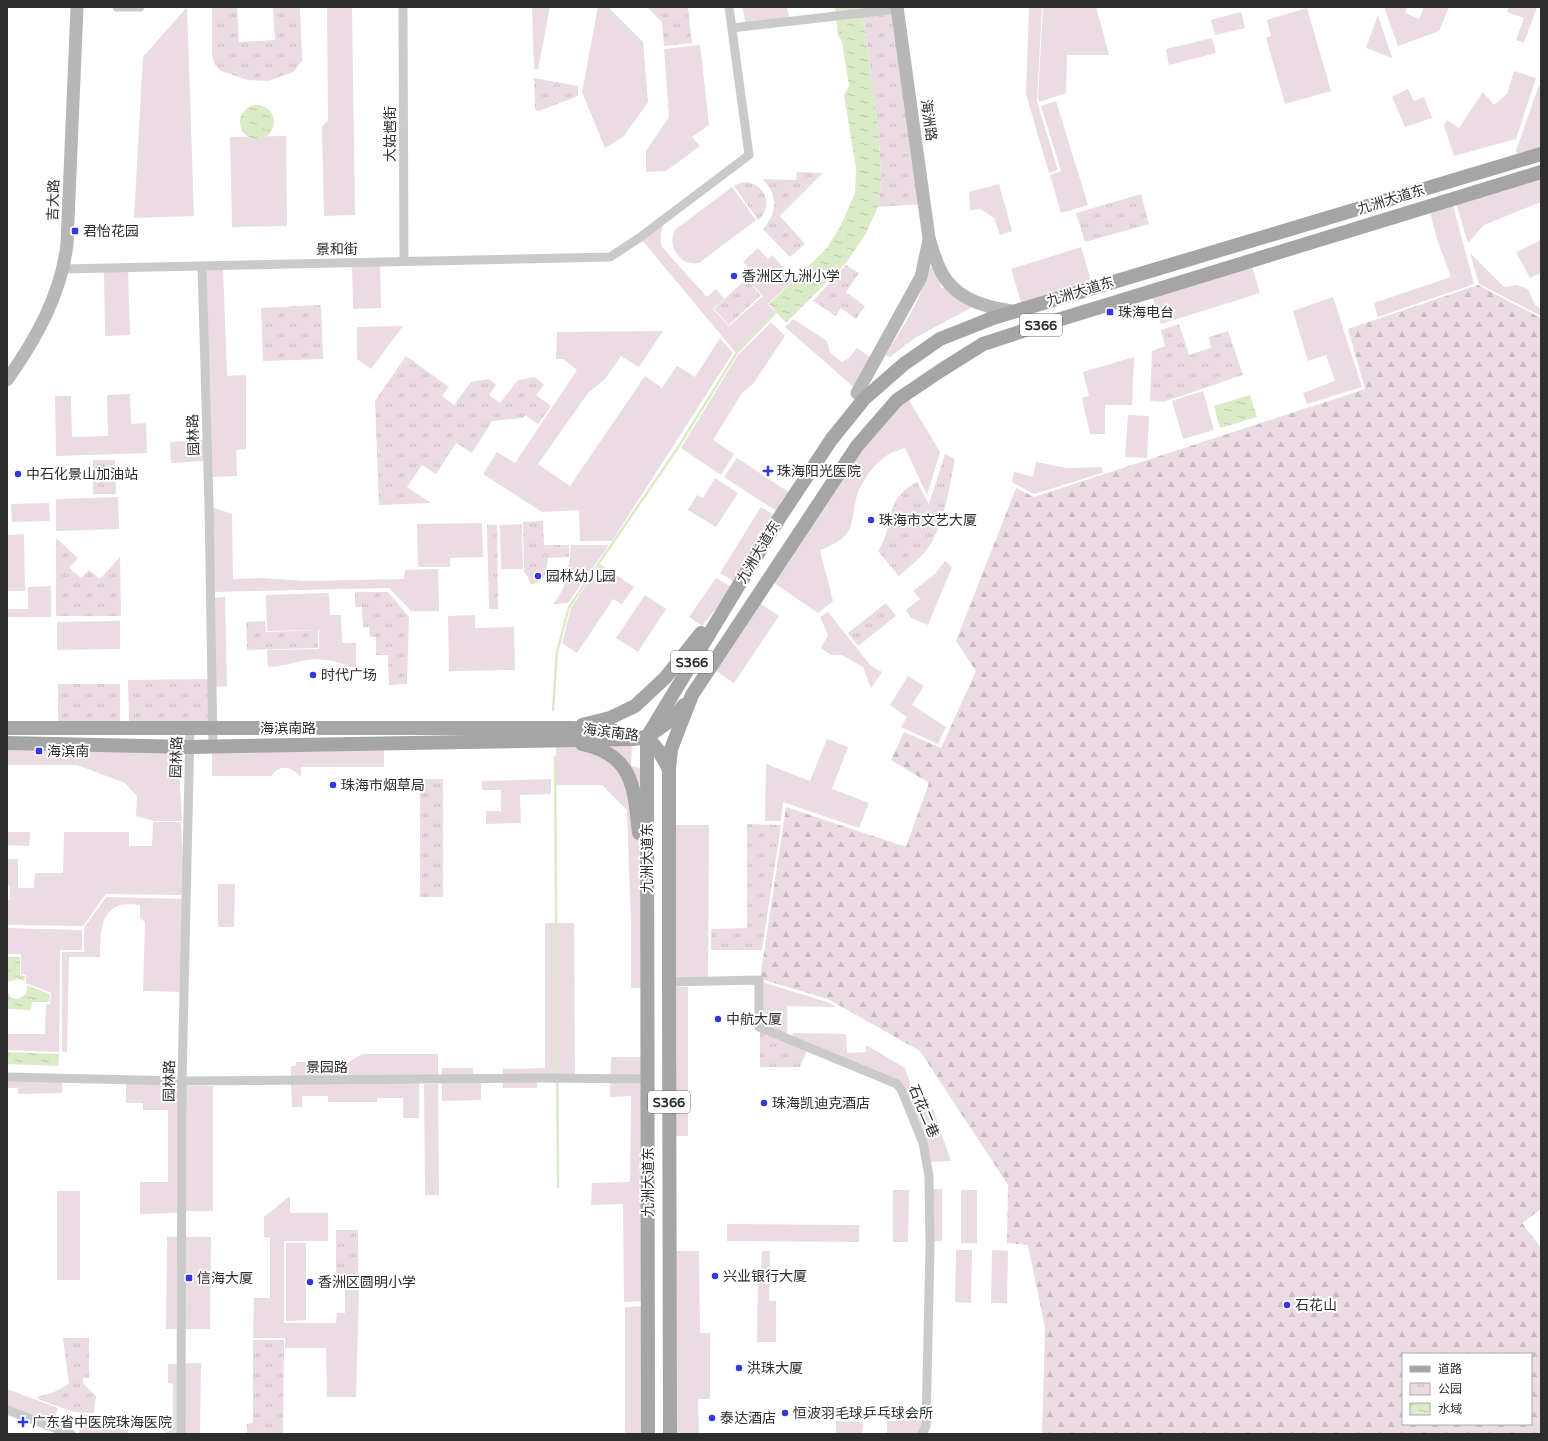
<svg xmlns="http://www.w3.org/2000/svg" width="1548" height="1441" font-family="'Varela Round','Noto Sans SC',sans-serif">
  <defs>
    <pattern id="forest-firs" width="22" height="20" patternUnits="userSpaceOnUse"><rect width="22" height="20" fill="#ebdbe3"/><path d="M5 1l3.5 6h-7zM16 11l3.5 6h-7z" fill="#cabcc3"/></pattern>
    <pattern id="park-tufts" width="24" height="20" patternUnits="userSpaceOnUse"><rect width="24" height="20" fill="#ebdbe3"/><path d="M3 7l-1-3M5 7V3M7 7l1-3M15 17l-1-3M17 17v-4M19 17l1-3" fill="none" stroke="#cabcc3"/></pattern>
    <pattern id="water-ripples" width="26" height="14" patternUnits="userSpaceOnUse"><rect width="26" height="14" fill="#dbeac7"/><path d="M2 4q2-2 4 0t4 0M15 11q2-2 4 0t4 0" fill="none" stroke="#bcc9ab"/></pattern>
  </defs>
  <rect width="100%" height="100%" fill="#fff"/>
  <g fill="#ebdbe3">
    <path d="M187,7L194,216L134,218L143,57Z"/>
    <path d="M327,7H352L355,215L324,216L322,127L328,120Z"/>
    <path d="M532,7H550L538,69H534Z"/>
    <path d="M598,7H608L643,42L648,102L624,136L605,148L582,92Z"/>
    <path d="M743,7H787L789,17L745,23Z"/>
    <path d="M1029,7H1042L1037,102L1058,170L1049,173L1026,94Z"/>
    <path d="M1043,7H1096L1109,55H1067L1066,93L1039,102L1038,96Z"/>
    <path d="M1386,7H1407L1405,13L1419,19L1424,7H1449L1439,31L1398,46L1385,10Z"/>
    <path d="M1509,7H1537L1524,43L1516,40L1524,18L1507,12Z"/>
    <path d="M1307,8L1331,91L1285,104L1266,38L1271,36L1267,20Z"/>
    <path d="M1241,12L1245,28L1215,35L1211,20Z"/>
    <path d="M1378,15L1392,58L1366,48Z"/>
    <path d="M1212,38L1216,53L1169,65L1166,49Z"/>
    <path d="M700,45L709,125L692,137L700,146L666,171L646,172V151L669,117L664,49Z"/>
    <path d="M1514,71L1536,78L1516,139L1454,156L1444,125L1447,120L1459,128L1483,92L1494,105L1507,94Z"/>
    <path d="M1539,85L1541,93V151L1518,158L1516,151Z"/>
    <path d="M1408,89L1414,101L1424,97L1432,118L1405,127L1392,97Z"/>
    <path d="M1056,101L1088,205L1061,213L1050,175L1061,171L1041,106Z"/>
    <path d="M286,136L287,226L232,227L230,137Z"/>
    <path d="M1541,174V202L1484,225L1468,243L1455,200Z"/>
    <path d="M999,184L1012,231L1000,235L994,218L981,209L970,210L969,192Z"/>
    <path d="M732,187L756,220L699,263C680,267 665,244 676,229Z"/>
    <path d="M1452,202L1474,284L1378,317L1374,303L1451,277L1438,242L1429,209Z"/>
    <path d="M661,223L663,227C660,234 660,239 662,247L707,297L716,289L724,299L713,309L729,326L763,296L750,282L757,276L743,262L758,248L768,259L772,255L794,279L768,304L775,312L736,353L641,239Z"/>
    <path d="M1541,240V273L1530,278L1516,252Z"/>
    <path d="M1081,247L1092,283L1022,305L1011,269Z"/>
    <path d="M1470,253L1504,287L1516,285L1528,289L1535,305L1541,309V316L1479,284Z"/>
    <path d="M380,263L381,308L353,309L352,264Z"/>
    <path d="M1251,264L1260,293L1161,324L1152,296Z"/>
    <path d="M223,267L227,376L246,375V449L236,450L237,476L212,477L204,268Z"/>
    <path d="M932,267L940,279V284L942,288H947L974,306L915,338L890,357L886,356V354C904,325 920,302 929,268Z"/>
    <path d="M128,269L130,335L105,336L104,270Z"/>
    <path d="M1333,297L1362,387L1307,404L1303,393L1335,381L1326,355L1308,361L1293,311Z"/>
    <path d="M793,319L827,341L830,353L842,362L849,358L857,348L873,359L856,389L785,327Z"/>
    <path d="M771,322L785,336L753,384L742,393L713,440L734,454L721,475L681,448L738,355Z"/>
    <path d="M403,326L371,369L357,359V327Z"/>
    <path d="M663,331L639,367L621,356L605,379L588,393L538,464L570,486L645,376L662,388L677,366L695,377L720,338L733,353L612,541H580L579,510L542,512L483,474L497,452L515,463L577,370L563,359H556L557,332Z"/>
    <path d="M1134,357L1132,405H1105V434H1090L1082,398L1089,396L1083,372Z"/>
    <path d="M1203,391L1214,430L1183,439L1172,401Z"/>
    <path d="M130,394L131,424L146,423L147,453L56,456L55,396H71L72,437L108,436L107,395Z"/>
    <path d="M907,397L940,452L927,495L905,448C901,449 895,451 891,453C875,462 861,481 856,499C853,510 854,521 848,532C842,541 830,546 820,550L833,601L818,613L771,581L859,449Z"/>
    <path d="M1128,415L1149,416L1147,458L1125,457Z"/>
    <path d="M204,440V461L171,463L170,442Z"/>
    <path d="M737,458L790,493L778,512L724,477Z"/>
    <path d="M1036,462L1067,468L1102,467V473L1034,494L1012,482L1014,472L1033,477Z"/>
    <path d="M715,478L738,493L716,527L688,510L697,495L703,498Z"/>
    <path d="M118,497L119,529L56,531V499Z"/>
    <path d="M49,503L50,521L12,522L11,504Z"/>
    <path d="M212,507L232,514L233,579L262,578L304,581L404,579L405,570L438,569L439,611H411L389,588L213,592Z"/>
    <path d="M761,507L777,517L736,583L720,573Z"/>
    <path d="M482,523L483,557L450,558V567H418L417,524Z"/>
    <path d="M522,524L523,569H501L500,525Z"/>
    <path d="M24,534L25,591H7V535Z"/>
    <path d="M571,545H609L568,603L553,604C568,588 569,566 571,545Z"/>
    <path d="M945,561L952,567L928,625L911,618L906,610L920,599L913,591L935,574Z"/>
    <path d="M600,564L634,587L622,604L613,599L577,653L562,643L571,608Z"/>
    <path d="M716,578L733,588L702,626L689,617Z"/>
    <path d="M51,586V617H7V609H28V587Z"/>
    <path d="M329,593L330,615H341L342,643H356V668C340,663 324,657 307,660C299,661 274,669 268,666L267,650L319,649V630L267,631L266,595Z"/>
    <path d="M645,595L666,609L638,652L616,638Z"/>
    <path d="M225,597L227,686L216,687L214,598Z"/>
    <path d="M758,602L779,616L734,683L713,669Z"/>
    <path d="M828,612L870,665L882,672L871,688L863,667L842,655H831L821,648L828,635L820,617Z"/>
    <path d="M475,615V628L514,627L515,670L449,671L448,616Z"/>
    <path d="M120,621V649L57,650V622Z"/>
    <path d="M908,676L924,686L912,705L946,727L938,744L901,727L907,717L890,705Z"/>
    <path d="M827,739L848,747L832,789L869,803L859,828L783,802L781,821H765L766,764L810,781Z"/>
    <path d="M632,741L631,766L645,769V988H631V926L627,810L602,785H556V742Z"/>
    <path d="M7,745L178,749L182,821H154L136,816L137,796L125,783L77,765H7Z"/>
    <path d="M384,746V767H301V777C290,766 281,764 271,776H212V748Z"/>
    <path d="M551,779V794L520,795L521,823L486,824V811H501V790H482V781Z"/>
    <path d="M153,822H181L185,895L106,894L83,926L7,925V900H10V885L7,884V859H18V888H34L35,873H63L64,832H129V846H152Z"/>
    <path d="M672,825H709L708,978H672Z"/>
    <path d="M7,832H30L29,846L7,845Z"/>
    <path d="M218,884H235L234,927H218Z"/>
    <path d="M106,897L186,899L182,992L143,991L145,922L140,918V905C134,905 124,903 118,906C98,914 101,939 100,957H69L67,1052H62V952H84V928Z"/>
    <path d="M545,923H574L575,1081H537V1088H503V1069L545,1068Z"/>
    <path d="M7,928L82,930V950H60L59,1052L7,1050V1034H45L46,1004H50L51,993L26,983V975L21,974V954H7Z"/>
    <path d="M762,982L827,1002L836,1007L787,1006V1035L763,1025Z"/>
    <rect x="671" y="987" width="17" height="149"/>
    <path d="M793,1033L846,1034L847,1053L866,1052V1045L905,1068L913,1092L918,1090L926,1112L933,1109L951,1161L930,1162L904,1088L792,1037Z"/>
    <path d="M362,1054H438V1077L291,1079V1066H296V1062H349Z"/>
    <path d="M611,1057H645V1301L624,1302L623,1204L591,1205L592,1183L630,1182L631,1096L610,1097Z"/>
    <path d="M442,1068H473V1076H481V1100L442,1101Z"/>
    <path d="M7,1079L62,1080V1093L18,1094V1088H7Z"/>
    <path d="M419,1081V1118H403V1098H377V1102H328V1096H302V1107H292L291,1082Z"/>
    <path d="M126,1082L181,1083L178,1213L140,1214V1182H168V1110H143V1103H126Z"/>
    <path d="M424,1084H438L439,1195H425Z"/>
    <path d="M185,1086H213V1211H184Z"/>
    <path d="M927,1189H942V1241H926Z"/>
    <path d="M893,1190H909L908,1242H893Z"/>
    <rect x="961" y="1190" width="16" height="53"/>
    <rect x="57" y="1191" width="23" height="89"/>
    <path d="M290,1196V1213H328V1241H284V1323H336L337,1313H345V1290H359L356,1397H327L326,1348H285V1338H253L254,1298H270V1238L264,1237V1217Z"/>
    <path d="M727,1224L859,1225V1242L727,1241Z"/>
    <path d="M167,1237H211L210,1329H166Z"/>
    <path d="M286,1243H306V1320L286,1321Z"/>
    <path d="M956,1250H972L971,1303L955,1302Z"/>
    <path d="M992,1250L1008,1251L1007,1303H991Z"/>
    <path d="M673,1251H699L700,1333H710V1399H698L699,1434H674Z"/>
    <path d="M762,1251H770L769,1301H776V1342H757L758,1274L761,1273Z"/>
    <path d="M646,1306V1422L641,1434H625V1307Z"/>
    <path d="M201,1363L200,1434H165L173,1427V1384L168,1383V1364Z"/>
    <path d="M7,1389L58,1408L52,1424L7,1408Z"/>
    <path d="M899,1413L924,1414V1434H887V1421H899Z"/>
    <path d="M80,1415H116L128,1428V1434H79Z"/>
    <path d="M836,1421L863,1422L862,1434H836Z"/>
  </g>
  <path fill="url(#forest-firs)" fill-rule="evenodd" d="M1478,285L1541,318V1209L1522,1223L1541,1248V1434H1042L1045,1328L1028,1245L1007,1243L1008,1185L920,1051L828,999L760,979L786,807L906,847L929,783L891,760L904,732L941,748L976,671L956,641L1016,488L1034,497L1365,389L1348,329ZM1403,1354H1531V1424H1403Z"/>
  <g fill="url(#park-tufts)">
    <path d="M212,7H237L239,42L275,40L273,7H300L302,61L293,72L268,81L248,80L221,71L215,65L212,55Z"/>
    <path d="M647,7H688L692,43L664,46L662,22Z"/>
    <path d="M862,7H897L924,204L878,207L881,181L879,137Z"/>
    <path d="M534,78L578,86V96L539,111L535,110Z"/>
    <path d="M797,172L823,173L780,216L805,244L790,257L763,229C777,213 779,194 762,179L796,180Z"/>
    <path d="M743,182C764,182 775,205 758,220L734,186Z"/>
    <path d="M1141,194L1149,224L1085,242L1076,213Z"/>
    <path d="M846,265L859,273L846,292L865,306L856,319L841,308L836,316L813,301Z"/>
    <path d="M746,279L761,295L729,325L714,309Z"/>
    <path d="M321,305L323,359L263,361L261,308Z"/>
    <path d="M1179,324L1189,355L1211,348L1209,337L1228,331L1243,375L1163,402L1150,401L1152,351L1165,346L1161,330Z"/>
    <path d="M406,356L449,387L442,396L454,405L471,382L489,379L496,385L489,395L500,403L518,380L535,377L544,385L536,395L551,406L538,424L525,415L523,418L492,421L472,453L456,443L436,474L422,465L407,487L431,503L379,505L375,401Z"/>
    <path d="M945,454L955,459C949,488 945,523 928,548C920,559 909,567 899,576L878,551C896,523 882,500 917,482L929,504Z"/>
    <path d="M93,460H115L116,494H93Z"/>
    <path d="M543,521L544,545H569V557L548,558C546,572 546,584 530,584L528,577L524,572L523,522Z"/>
    <path d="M487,525H497L498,609H489Z"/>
    <path d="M56,538L78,558L69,568L81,578L89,570L100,579L120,557L121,616H56Z"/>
    <path d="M355,592H388L409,617L407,684L389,685L388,655H376V637H370L369,627H363L362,607H355Z"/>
    <path d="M886,603L896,616L858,646L848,633Z"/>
    <path d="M265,621L266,632L318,630V648L247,650L246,622Z"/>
    <path d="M208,679V724H129L128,680Z"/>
    <rect x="58" y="684" width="62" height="40"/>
    <rect x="420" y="779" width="23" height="118"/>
    <path d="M747,824L781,825L762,950H711V929L747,928Z"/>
    <path d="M760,1031L807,1050L800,1067H760Z"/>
    <rect x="336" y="1230" width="22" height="56"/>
    <path d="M63,1338H89V1378H83V1383L96,1396L94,1413L74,1412L40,1400L37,1397L54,1392L69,1384Z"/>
    <path d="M253,1340H284L283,1434H247V1424L253,1423Z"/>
  </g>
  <g fill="url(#water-ripples)">
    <path d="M835,7H862L879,137L881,181L878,207L865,235L846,263L786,323L769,304L827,248L841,225L855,193L856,168L844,95L849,86L842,42L838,35Z"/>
    <circle cx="257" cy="122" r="17"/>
    <path d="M1250,395L1257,417L1220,428L1214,406Z"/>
    <path d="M7,957H20V975L25,976L24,981L18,979L7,982Z"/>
    <path d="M27,985L50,994L49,1002H32L31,1010L7,1009V992L12,998L18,999L26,994Z"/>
    <path d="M7,1052L59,1054L58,1066L7,1064Z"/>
  </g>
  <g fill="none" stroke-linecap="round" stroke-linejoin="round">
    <g stroke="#dbeac7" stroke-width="2.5">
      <path d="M553,710L557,652L569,607L679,446L736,354L778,310"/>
      <path d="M555,757L558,1187"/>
    </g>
    <g stroke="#cacaca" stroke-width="9">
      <path d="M117,7H140"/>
      <path d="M403,7L404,261"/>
      <path d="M732,28L897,9"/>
      <path d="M202,266L209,505L213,747"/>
      <path d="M64,269L610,257L639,238L749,155L729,7"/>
      <path d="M669,982L759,980V1027L897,1084L902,1091L923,1143L929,1176L930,1247L926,1426L922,1434"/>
      <path d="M7,1077L182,1081L541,1078L647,1079"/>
      <path d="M7,1410L71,1434"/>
      <path d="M181,1434L182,1081L190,729"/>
    </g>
    <g stroke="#b7b7b7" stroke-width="13">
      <path d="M897,7L929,238C932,248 935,258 939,267C952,298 983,307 1012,311"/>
      <path d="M7,380C36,339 61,295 67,244L77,7"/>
      <path d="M857,393L921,277L929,240"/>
    </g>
    <g stroke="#a5a5a5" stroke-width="14">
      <path d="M582,725L610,718L635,706L665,678L701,633"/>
      <path d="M7,728H572L616,731"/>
      <path d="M647,737L659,751L669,769"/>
      <path d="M7,743L190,747L633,739L647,737L671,720L684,705"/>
      <path d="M582,744C634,755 634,788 639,833"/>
      <path d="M648,1434L647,737L780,517L831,440L864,399L904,364L940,339L993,318L1541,154"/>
      <path d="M670,1434L669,982V769L671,749L692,695L857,446L897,400L940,371L983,344L1038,326L1541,172"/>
    </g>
  </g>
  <g fill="#3137e2" stroke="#fff" stroke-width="1.5">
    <rect x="71" y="227" width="8" height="8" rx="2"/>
    <circle cx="734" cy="276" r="4"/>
    <rect x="1106" y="308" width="8" height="8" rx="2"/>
    <path d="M766 465h4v4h4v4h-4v4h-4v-4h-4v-4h4z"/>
    <circle cx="18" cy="474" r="4"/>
    <circle cx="871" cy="520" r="4"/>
    <circle cx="538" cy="576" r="4"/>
    <circle cx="313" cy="675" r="4"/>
    <rect x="35" y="747" width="8" height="8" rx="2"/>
    <circle cx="333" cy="785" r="4"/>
    <circle cx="718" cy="1019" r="4"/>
    <circle cx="764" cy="1103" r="4"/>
    <circle cx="715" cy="1276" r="4"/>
    <rect x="185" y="1274" width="8" height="8" rx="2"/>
    <circle cx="310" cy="1282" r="4"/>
    <circle cx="1287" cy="1305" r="4"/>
    <circle cx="739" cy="1368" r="4"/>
    <circle cx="785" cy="1413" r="4"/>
    <circle cx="712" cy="1418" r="4"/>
    <path d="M21 1416h4v4h4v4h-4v4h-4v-4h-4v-4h4z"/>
  </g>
  <g text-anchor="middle" stroke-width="4" stroke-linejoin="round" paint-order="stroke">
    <g fill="#fff" stroke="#6c6c6c" stroke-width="1">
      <rect x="1020" y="314" width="42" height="22" rx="3"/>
      <rect x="671" y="651" width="42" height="22" rx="3"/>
      <rect x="648" y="1091" width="42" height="22" rx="3"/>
    </g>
    <g font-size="13" font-weight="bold" fill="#2d2d2d">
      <text x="1041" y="330">S366</text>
      <text x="692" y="667">S366</text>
      <text x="669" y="1107">S366</text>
    </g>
    <g font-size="14" fill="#2d2d2d" stroke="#fff">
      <text transform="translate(929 120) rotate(82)" y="5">海洲路</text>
      <text transform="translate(390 134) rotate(-90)" y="5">大姑乸街</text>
      <text transform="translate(1391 199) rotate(-17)" y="5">九洲大道东</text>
      <text transform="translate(53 200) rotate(-88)" y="5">吉大路</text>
      <text transform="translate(337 249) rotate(-1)" y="5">景和街</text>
      <text transform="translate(1080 291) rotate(-17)" y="5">九洲大道东</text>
      <text transform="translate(193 435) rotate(-92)" y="5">园林路</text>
      <text transform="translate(758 552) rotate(-59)" y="5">九洲大道东</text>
      <text x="288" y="733">海滨南路</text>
      <text transform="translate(611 732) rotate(7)" y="5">海滨南路</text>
      <text transform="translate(176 757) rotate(-88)" y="5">园林路</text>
      <text transform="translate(647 858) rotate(-90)" y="5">九洲大道东</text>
      <text x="327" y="1072">景园路</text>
      <text transform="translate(169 1081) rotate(-89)" y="5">园林路</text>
      <text transform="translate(924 1111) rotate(67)" y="5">石花二巷</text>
      <text transform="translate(648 1182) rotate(-90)" y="5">九洲大道东</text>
    </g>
    <g font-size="14" fill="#2d2d2d" stroke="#fff" text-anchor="start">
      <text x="83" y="236">君怡花园</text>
      <text x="742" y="281">香洲区九洲小学</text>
      <text x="1118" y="317">珠海电台</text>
      <text x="777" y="476">珠海阳光医院</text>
      <text x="26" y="479">中石化景山加油站</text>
      <text x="879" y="525">珠海市文艺大厦</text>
      <text x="546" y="581">园林幼儿园</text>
      <text x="321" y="680">时代广场</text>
      <text x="47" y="756">海滨南</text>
      <text x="341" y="790">珠海市烟草局</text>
      <text x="726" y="1024">中航大厦</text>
      <text x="772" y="1108">珠海凯迪克酒店</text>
      <text x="723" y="1281">兴业银行大厦</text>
      <text x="197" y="1283">信海大厦</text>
      <text x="318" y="1287">香洲区圆明小学</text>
      <text x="1295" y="1310">石花山</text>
      <text x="747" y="1373">洪珠大厦</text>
      <text x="793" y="1418">恒波羽毛球乒乓球会所</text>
      <text x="720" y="1423">泰达酒店</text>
      <text x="32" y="1427">广东省中医院珠海医院</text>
    </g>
  </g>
  <rect width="1548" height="1441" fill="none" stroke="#2d2d2d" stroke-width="16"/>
  <rect x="1402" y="1353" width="130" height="72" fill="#ffffff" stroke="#ababab"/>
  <rect x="1410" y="1366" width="20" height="6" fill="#a5a5a5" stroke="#ababab"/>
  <text x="1438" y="1373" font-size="12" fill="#2d2d2d">道路</text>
  <rect x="1410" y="1383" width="20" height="12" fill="url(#park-tufts)" stroke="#ababab"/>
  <text x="1438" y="1393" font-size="12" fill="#2d2d2d">公园</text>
  <rect x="1410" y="1403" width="20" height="12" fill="url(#water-ripples)" stroke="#ababab"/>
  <text x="1438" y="1413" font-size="12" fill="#2d2d2d">水域</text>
</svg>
